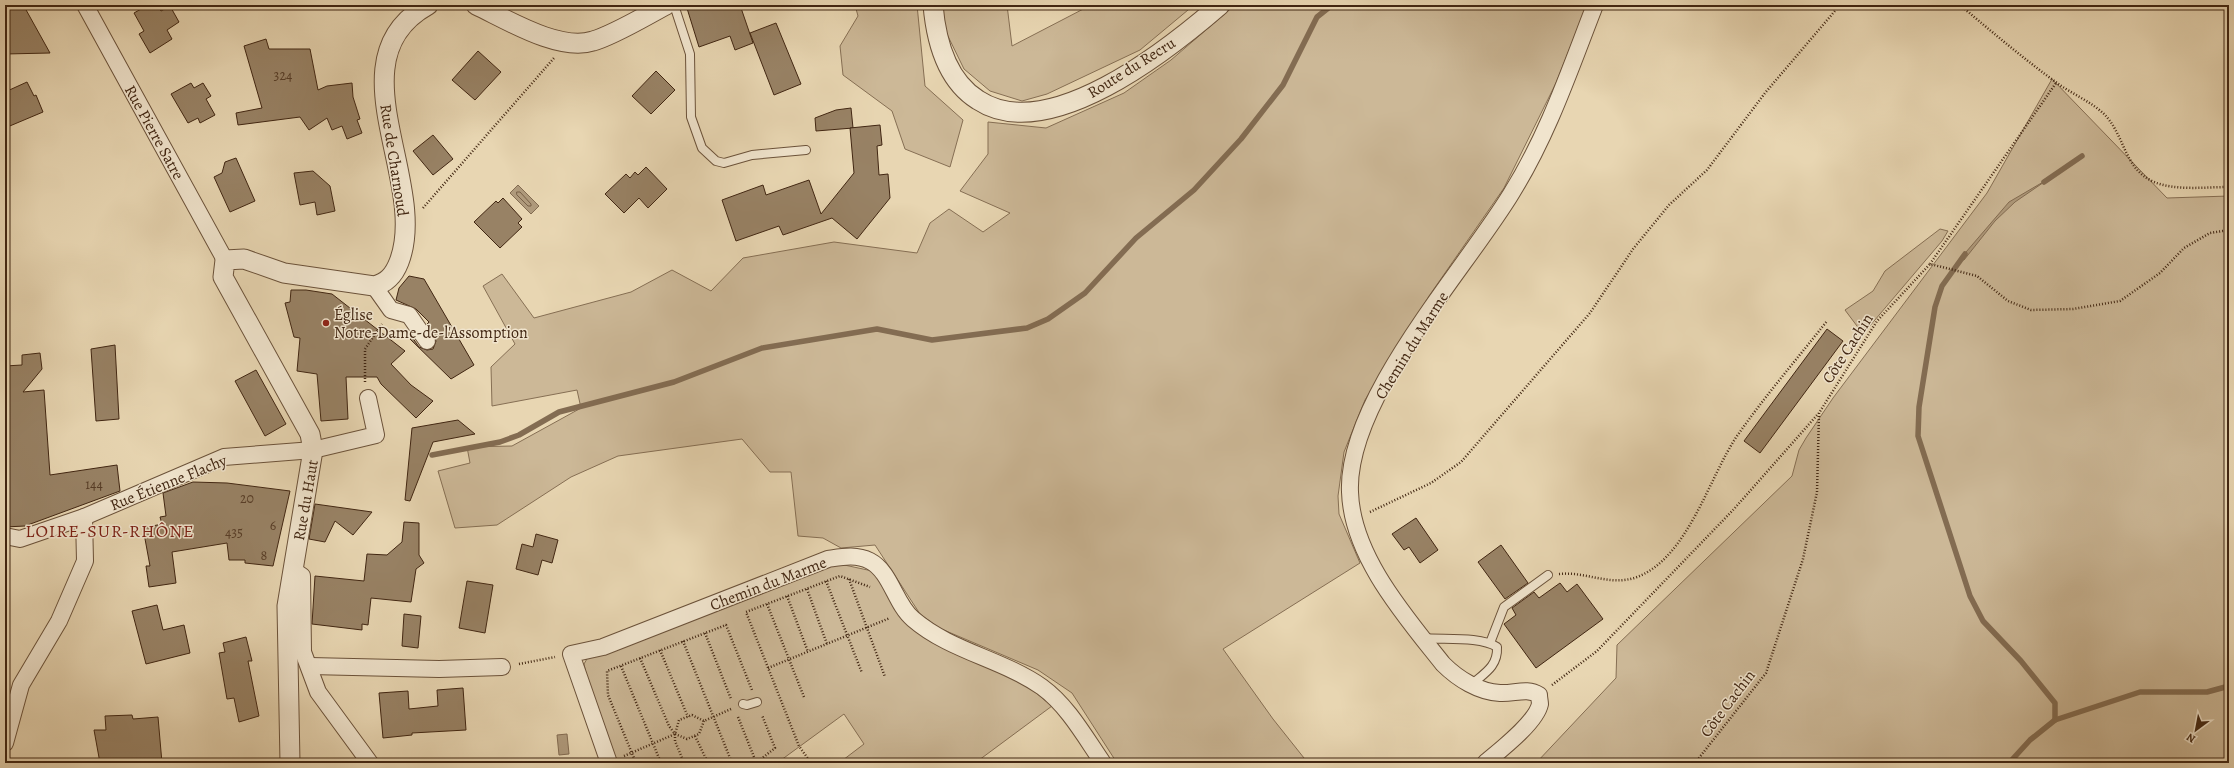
<svg xmlns="http://www.w3.org/2000/svg" width="2234" height="768" font-family="Alegreya,serif">
  <rect width="100%" height="100%" fill="#e8d6b2"/>
  <filter id="stains"><feTurbulence type="fractalNoise" baseFrequency=".005" numOctaves="4"/><feColorMatrix values="0 0 0 0 .2 0 0 0 0 .09 0 0 0 0 .02 0 0 0 .5 -.17"/></filter>
  <radialGradient id="worn" r=".72"><stop offset=".6" stop-color="#630" stop-opacity="0"/><stop offset="1" stop-color="#630" stop-opacity=".3"/></radialGradient>
  <g fill="#ccb897" stroke="#866f54">
    <path d="M855,5H917L925,86L963,120L950,167L905,149L892,111L843,75L840,46L858,16Z"/>
    <path d="M943,5H1007L1012,46L1091,5H1194L1140,50L1047,94L1022,101L990,91L964,69L944,28Z"/>
    <path d="M1235,5H1587L1556,83L1504,188L1429,296L1365,400L1344,452L1338,496L1339,514L1360,563L1223,649L1273,719L1308,763H1117L1072,693L1038,670L939,628L920,614L875,545L841,548L823,538L798,536L791,472H770L742,439L618,456L571,477L497,525L455,528L438,471L470,463L467,447L512,446L581,408L577,390L492,406L491,367L515,344L483,286L502,274L534,318L631,292L672,270L711,291L743,258L834,242L917,253L930,223L949,209L983,232L1010,213L960,191L988,154V122L1046,128L1124,93L1171,60Z"/>
    <path d="M2052,79L2167,198L2229,196V763H1536L1616,678L1617,645L1792,476L1799,450L1806,438L1833,398L1987,193Z"/>
    <path d="M1940,229L1948,231L1942,241L1863,334L1845,310L1873,291L1885,271Z"/>
    <path d="M835,563L877,572L909,625L1019,679L1052,706L975,763H839L864,744L844,714L777,763H617L593,705L584,664L588,657Z"/>
  </g>
  <g fill="#af9a7c" stroke="#836c52">
    <path d="M2050,178L2015,202L1995,221L1964,260L1960,259L2009,202Z"/>
    <path d="M518,185L539,206L531,214L510,193Z"/>
    <path d="M567,734L569,754L559,755L557,735Z"/>
  </g>
  <g fill="none" stroke-linecap="round" stroke-linejoin="round">
    <path stroke="#786047" stroke-width="1" d="M517,192H520L531,204V206H528L517,195Z"/>
    <g stroke="#836c52" stroke-width="5.5">
      <path d="M2044,182L2082,156"/>
      <path d="M1965,254L1942,286L1935,307L1919,407L1918,436L1970,596L1983,621L2021,661L2055,703V720"/>
      <path d="M432,455L500,442L519,435L559,412L674,382L762,348L877,329L932,340L1027,328L1048,319L1085,293L1136,238L1194,190L1241,139L1283,85L1317,17L1332,5"/>
      <path d="M2009,763L2030,740L2055,720L2140,692H2207L2229,686"/>
    </g>
  </g>
  <g fill="#988265" stroke="#412612">
    <path d="M5,5H19L25,8L50,53L5,54Z"/>
    <path d="M148,5H157L161,11L170,6L179,22L167,30L172,39L150,53L139,34L144,31L134,13Z"/>
    <path d="M686,5H740L753,43L735,50L730,36L699,47Z"/>
    <path d="M776,23L801,84L774,95L750,33Z"/>
    <path d="M266,39L269,49H310L318,90L327,86L352,83L353,97L360,119L357,120L362,133L347,139L342,126L332,130L327,118L309,130L300,117L238,125L236,113L262,108L244,46Z"/>
    <path d="M478,51L501,72L475,100L452,80Z"/>
    <path d="M656,71L675,90L651,114L632,96Z"/>
    <path d="M27,82L34,96L36,95L43,112L5,128V92Z"/>
    <path d="M191,83L194,88L203,83L211,96L206,99L215,115L200,123L198,118L188,123L171,94Z"/>
    <path d="M851,108L853,128L816,131L815,118L836,110Z"/>
    <path d="M880,125L882,145L877,146L879,175L888,174L890,198L857,239L832,218L783,235L779,226L736,241L722,200L763,185L766,195L809,180L821,214L854,173L850,128Z"/>
    <path d="M433,135L453,159L433,175L413,151Z"/>
    <path d="M236,158L255,201L230,212L214,177L222,173L225,162Z"/>
    <path d="M646,167L667,189L648,208L639,198L624,213L605,194L626,174L630,178L635,172L638,175Z"/>
    <path d="M313,171L330,186L335,211L317,215L315,202L300,205L294,173Z"/>
    <path d="M503,198L522,219L518,223L522,227L500,248L474,222L496,201L498,203Z"/>
    <path d="M409,276L424,279L474,365L451,379L410,339L412,337L419,347L427,350L433,349L436,341L427,324L429,322L416,309L396,300L399,288Z"/>
    <path d="M291,290H306L332,294L405,351L391,364L411,385L433,401L416,418L381,384L377,377H346L348,419L321,421L317,374L297,371L300,338L294,337L285,303L290,302Z"/>
    <path d="M1827,329L1843,341L1760,453L1744,441Z"/>
    <path d="M115,345L119,419L96,421L91,349Z"/>
    <path d="M40,353L42,369L23,392L44,390L50,475L117,465L120,491L25,526L5,527V366L22,365V355Z"/>
    <path d="M256,370L286,424L265,436L235,381Z"/>
    <path d="M458,420L475,434L433,442L410,501L405,500L412,428Z"/>
    <path d="M193,482L227,483L290,491L273,566L245,563V560H229L227,543L172,552L176,583L149,587L146,566H150L143,528L162,524L160,517L166,516L163,493Z"/>
    <path d="M315,504L372,512L353,535L335,521L325,542L309,539Z"/>
    <path d="M1416,518L1438,550L1420,563L1409,547L1404,550L1392,534Z"/>
    <path d="M404,522L419,523V555L424,563L416,569L411,602L371,598L368,625L362,624V630L312,624L315,576L364,581L367,554L387,555L402,542Z"/>
    <path d="M536,534L558,540L552,563L542,560L538,575L516,569L522,544L533,547Z"/>
    <path d="M1501,545L1528,583L1505,599L1478,562Z"/>
    <path d="M467,581L493,585L485,633L459,628Z"/>
    <path d="M1560,583L1567,592L1577,584L1603,619L1536,668L1504,624L1516,615L1512,608L1534,592L1539,598Z"/>
    <path d="M157,605L163,630L184,625L190,653L146,664L132,611Z"/>
    <path d="M404,614L421,616L418,648L402,646Z"/>
    <path d="M246,637L252,661H248L259,716L239,722L234,698L227,699L219,653L225,652L223,643Z"/>
    <path d="M463,688L466,730L412,733V735L383,738L379,693L408,691L409,709L438,706L437,690Z"/>
    <path d="M132,715L133,719L158,717L162,763H100L94,730H106L105,716Z"/>
  </g>
  <g fill="none" stroke-linecap="round" stroke-linejoin="round">
    <defs>
      <g id="service">
        <path d="M674,5L690,54L691,117L702,148L716,161L724,163L752,155L806,150"/>
        <path d="M1423,638C1444,640 1480,636 1497,647C1498,666 1485,673 1472,684"/>
        <path d="M1490,643L1504,607L1548,575"/>
        <path d="M743,704L747,705L757,702"/>
      </g>
      <g id="minor">
        <path d="M85,5L225,260"/>
        <path d="M374,286L391,310L409,315L427,341"/>
        <path d="M5,536L20,539L84,517L224,457L313,450L376,435L368,398"/>
        <path d="M293,570L302,576L303,652L318,692L370,763"/>
        <path d="M310,666L439,669L502,667"/>
        <path d="M5,743L21,685L59,621L85,561L84,517"/>
        <path d="M609,763L571,654L603,647L828,559C842,557 856,554 870,561C891,572 895,604 913,619C950,651 1002,659 1042,687C1068,706 1085,737 1103,763"/>
        <path d="M1485,763C1499,751 1536,723 1540,704C1540,702 1539,698 1539,695C1527,687 1514,694 1500,693C1479,692 1458,679 1443,664C1405,616 1352,556 1350,492C1346,400 1464,271 1511,194C1548,135 1570,69 1595,5"/>
      </g>
      <g id="tertiary">
        <path d="M476,5C506,19 559,52 593,41C614,35 645,16 666,5"/>
        <path d="M933,5C936,40 946,80 978,100C1048,146 1168,50 1220,5"/>
        <path d="M290,763L287,606L313,450L310,434L223,277L225,260L244,259L284,273L374,286C387,283 394,275 399,262C430,182 331,59 428,5"/>
      </g>
    </defs>
    <use href="#service" stroke="#6b523a" stroke-width="10"/>
    <use href="#minor" stroke="#6b523a" stroke-width="18"/>
    <use href="#tertiary" stroke="#6b523a" stroke-width="21"/>
    <g stroke="#412612" stroke-width="2.5" stroke-dasharray="1 2" stroke-linecap="butt">
      <path d="M1960,5C1992,32 2024,59 2057,83C2072,94 2092,102 2105,115C2125,136 2124,169 2154,182C2176,191 2205,187 2229,187"/>
      <path d="M423,208L554,58"/>
      <path d="M1930,264L2056,83"/>
      <path d="M365,382V349L382,324"/>
      <path d="M1370,512L1431,483L1461,462L1590,313L1633,249L1669,205L1707,170L1765,93L1840,5"/>
      <path d="M1559,574C1586,571 1610,587 1637,577C1688,558 1709,477 1737,436C1765,396 1797,359 1827,321"/>
      <path d="M849,579L885,677"/>
      <path d="M826,581L862,673"/>
      <path d="M807,589L827,644"/>
      <path d="M787,596L808,652"/>
      <path d="M767,604L804,697"/>
      <path d="M705,633L731,699"/>
      <path d="M683,641L732,763"/>
      <path d="M660,650L688,717"/>
      <path d="M640,658L669,726L675,734L687,739L699,734L704,721"/>
      <path d="M519,664L555,657"/>
      <path d="M621,666L661,763"/>
      <path d="M768,668L890,618"/>
      <path d="M1552,685L1597,651L1734,509L1818,414"/>
      <path d="M738,717L756,762"/>
      <path d="M675,734V741L684,763"/>
      <path d="M695,736L708,763"/>
      <path d="M624,756L675,734L679,720L692,715L704,721L731,709"/>
      <path d="M636,763L608,695L607,671L726,625L752,690"/>
      <path d="M756,763L775,748L762,715"/>
      <path d="M811,763L799,746L746,612L840,576L870,587"/>
      <path d="M1695,763L1766,673L1803,559L1817,492L1819,413L1877,321L1930,264L1977,276L2008,301L2031,310L2073,309L2120,301L2160,273L2184,248L2210,233L2229,230"/>
    </g>
    <use href="#service" stroke="#f0e4cd" stroke-width="8"/>
    <use href="#minor" stroke="#f0e4cd" stroke-width="16"/>
    <use href="#tertiary" stroke="#f0e4cd" stroke-width="19"/>
  </g>
  <circle fill="#8f2418" stroke="#f0e4cd" stroke-width="1.5" cx="326" cy="323" r="4"/>
  <g text-anchor="middle" stroke-width="3" stroke-linejoin="round" paint-order="stroke">
    <g font-size="14" fill="#573d27">
      <text x="283" y="80">324</text>
      <text x="94" y="489">144</text>
      <text x="247" y="503">20</text>
      <text x="273" y="530">6</text>
      <text x="234" y="537">435</text>
      <text x="264" y="560">8</text>
    </g>
    <g font-size="16" fill="#412612" stroke="#f0e4cd">
      <text transform="translate(1131 67) rotate(-32)" y="6">Route du Recru</text>
      <text transform="translate(155 132) rotate(61)" y="6">Rue Pierre Satre</text>
      <text transform="translate(395 160) rotate(81)" y="6">Rue de Charnoud</text>
      <text transform="translate(1411 345) rotate(-58)" y="6">Chemin du Marme</text>
      <text transform="translate(1847 348) rotate(-57)" y="6">Côte Cachin</text>
      <text transform="translate(168 482) rotate(-22)" y="6">Rue Étienne Flachy</text>
      <text transform="translate(305 500) rotate(-80)" y="6">Rue du Haut</text>
      <text transform="translate(768 583) rotate(-21)" y="6">Chemin du Marme</text>
      <text transform="translate(1727 703) rotate(-53)" y="6">Côte Cachin</text>
    </g>
    <g font-size="16" fill="#412612" stroke="#f0e4cd" text-anchor="start">
      <text x="334" y="320">Église<tspan x="334" dy="18">Notre-Dame-de-l'Assomption</tspan></text>
    </g>
    <g font-size="18" letter-spacing="1" fill="#7a1f14" stroke="#f0e4cd">
      <text x="110" y="537">LOIRE-SUR-RHÔNE</text>
    </g>
  </g>
  <rect width="2234" height="768" fill="none" stroke="#e8d6b2" stroke-width="20"/>
  <rect x="6" y="6" width="2222" height="756" fill="none" stroke="#412612" stroke-width="2"/>
  <rect x="10" y="10" width="2214" height="748" fill="none" stroke="#412612"/>
  <g transform="translate(2196 730) rotate(212)" stroke="#f0e4cd" stroke-width="3" paint-order="stroke">
  <path d="M0-3L7 15L0 10L-7 15Z" fill="#412612"/>
  <text y="-6" font-size="11" font-weight="bold" text-anchor="middle" fill="#412612">N</text>
  </g>
  <rect width="100%" height="100%" filter="url(#stains)"/>
  <rect width="100%" height="100%" fill="url(#worn)"/>
</svg>
